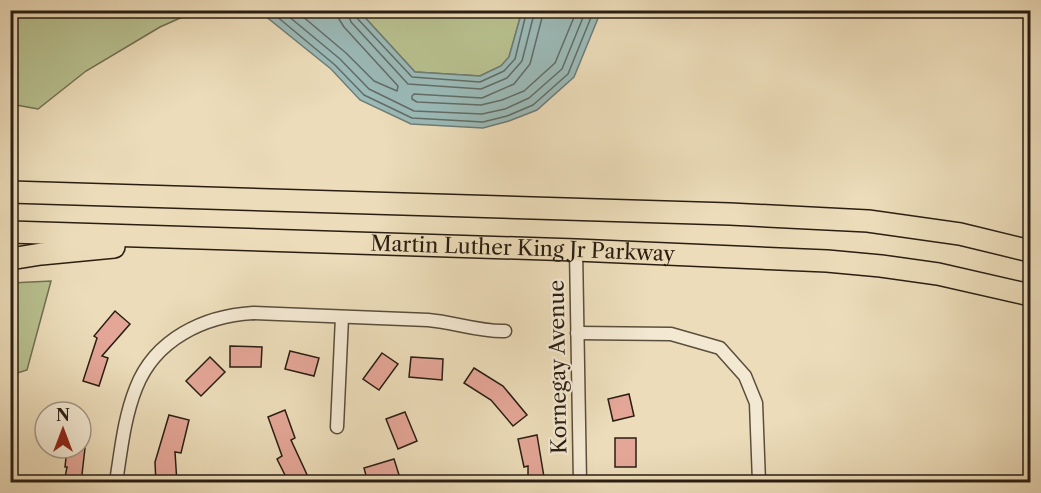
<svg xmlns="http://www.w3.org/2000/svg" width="1041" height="493" font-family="'Libre Caslon Text',serif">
  <rect width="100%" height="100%" fill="#ecdcb9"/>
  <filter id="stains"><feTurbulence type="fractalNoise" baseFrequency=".00333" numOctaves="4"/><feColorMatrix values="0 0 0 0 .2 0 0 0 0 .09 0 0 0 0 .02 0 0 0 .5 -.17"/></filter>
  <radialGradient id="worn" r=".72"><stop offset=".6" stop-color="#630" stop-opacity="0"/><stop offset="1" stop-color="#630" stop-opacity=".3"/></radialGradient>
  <g fill="#b8c08f" stroke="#716f51" stroke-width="1.5">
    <path d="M10,11L11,10L196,11L160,27L86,71L38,109L11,104Z"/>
    <path d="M359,11H522L509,57L501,66L480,76L415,72Z"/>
    <path d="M51,281L27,370L11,375V283Z"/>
  </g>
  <path fill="#9bbab8" stroke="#6e7c76" stroke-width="1.5" d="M259,11H359L415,72L480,76L501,66L509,57L522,11H601L574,77L537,110L509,121L483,128L411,124L360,100L331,69Z"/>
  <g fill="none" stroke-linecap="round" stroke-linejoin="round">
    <g stroke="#626c66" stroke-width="1.5">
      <path d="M269,10L335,65L364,95L412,118L483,122L507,116L533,105L568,74L594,10"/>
      <path d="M281,10L340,59L369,89L414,111L482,114L505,109L529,98L562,69L586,10"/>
      <path d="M295,10L346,53L374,81L397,91L398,86L344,27L339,19L338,10"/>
      <path d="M347,10L351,22L408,84L481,89L507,78L522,61L535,10"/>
      <path d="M355,10L356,17L412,77L480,82L504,71L515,59L527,10"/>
      <path d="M544,10L530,64L514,84L482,98L414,94L412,96V99L417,102L481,105L502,100L524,91L555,63L577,10"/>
    </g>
  </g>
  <g fill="#e4a697" stroke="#2a1e13" stroke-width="1.5">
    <path d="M115,311L130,324L102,356L108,358L99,386L83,381L97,338L94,336Z"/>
    <path d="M230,346L262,347L261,367H230Z"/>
    <path d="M290,351L319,358L314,376L285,369Z"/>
    <path d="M382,353L398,364L379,390L363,379Z"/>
    <path d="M210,357L225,372L201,396L186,381Z"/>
    <path d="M411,357L443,359L442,380L409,377Z"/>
    <path d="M474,368L503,386L527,415L513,426L491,400L464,383Z"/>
    <path d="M629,394L634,416L613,421L608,399Z"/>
    <path d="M285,410L295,438L291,440L309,479L301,483H289L277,459L282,456L268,417Z"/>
    <path d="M405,412L417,441L398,449L386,419Z"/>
    <path d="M169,415L189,420L181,453L175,452L177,483H156L155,462Z"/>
    <path d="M537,435L545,483H528V466L524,467L518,439Z"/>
    <rect x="615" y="438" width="21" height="29"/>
    <path d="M67,448H85L81,483H64L67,467H65Z"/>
    <path d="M394,459L400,478L387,483H368L364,468Z"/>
  </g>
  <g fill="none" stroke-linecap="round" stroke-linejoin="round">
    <defs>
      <g id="street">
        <path d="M576,250L580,482"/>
        <path d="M577,333L671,334L720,348L745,376L756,403L759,482"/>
        <path d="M337,427L342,317"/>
        <path d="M116,482C121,451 124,418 136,388C155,339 204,316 253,313L428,320C454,322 479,332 505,331"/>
      </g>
      <g id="highway">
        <path d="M10,192L730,214L868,221L960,234L1030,251"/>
        <path id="s1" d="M10,232L576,250L827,261L881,266L938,274L1030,295"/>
        <path d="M10,259L41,254L114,247"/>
      </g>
    </defs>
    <use href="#street" stroke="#5a4e3c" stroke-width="15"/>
    <use href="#highway" stroke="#2a1e13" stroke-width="24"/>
    <use href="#street" stroke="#f3e8d2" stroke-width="12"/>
    <use href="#highway" stroke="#ecdcb9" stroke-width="21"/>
  </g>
  <g text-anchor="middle" stroke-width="4.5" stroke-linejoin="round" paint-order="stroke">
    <g font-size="21" fill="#2a1e13" stroke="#f3e8d2">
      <text dy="7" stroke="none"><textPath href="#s1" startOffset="513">Martin Luther King Jr Parkway</textPath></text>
      <text transform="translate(558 367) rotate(-91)" y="7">Kornegay Avenue</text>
    </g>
  </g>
  <rect width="1041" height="493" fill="none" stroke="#ecdcb9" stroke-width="36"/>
  <rect x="12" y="12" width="1017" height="469" fill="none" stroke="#2a1e13" stroke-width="3"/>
  <rect x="18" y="18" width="1005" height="457" fill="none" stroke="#2a1e13" stroke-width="1.5"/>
  <g transform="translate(63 430)"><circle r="28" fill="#f3e8d2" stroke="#a39786" stroke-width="1.5"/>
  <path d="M0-4.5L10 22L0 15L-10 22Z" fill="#8f2418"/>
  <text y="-9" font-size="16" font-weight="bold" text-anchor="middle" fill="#2a1e13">N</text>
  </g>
  <rect width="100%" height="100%" filter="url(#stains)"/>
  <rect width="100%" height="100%" fill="url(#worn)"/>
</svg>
